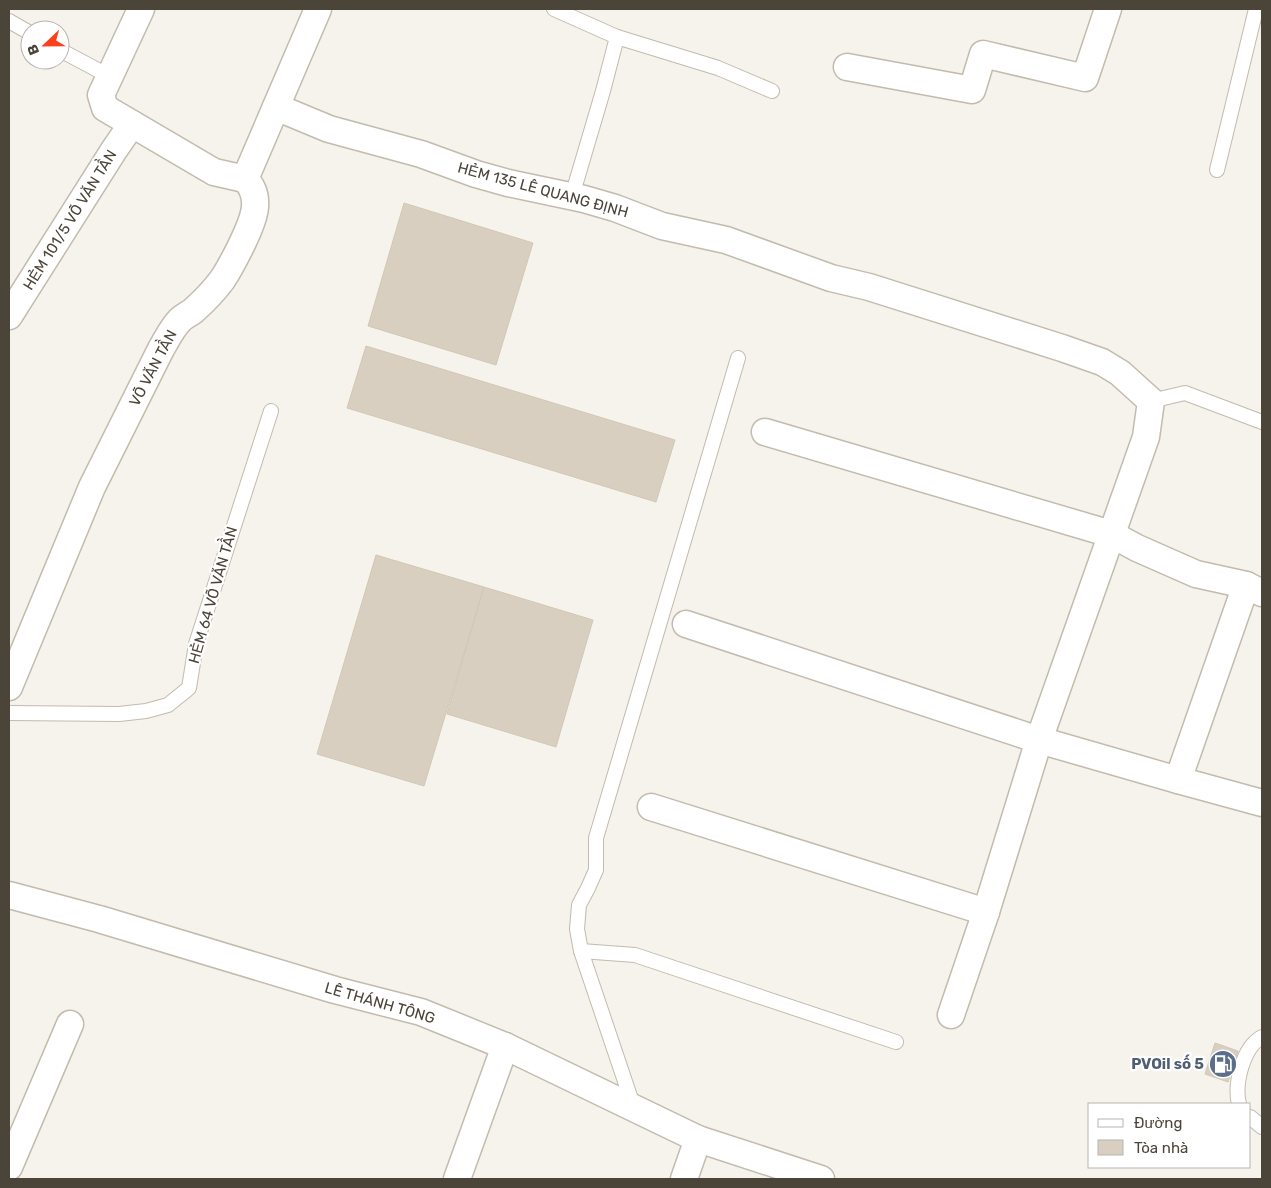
<svg xmlns="http://www.w3.org/2000/svg" width="1271" height="1188" font-family="Rubik,sans-serif">
  <rect width="100%" height="100%" fill="#f6f3ec"/>
  <g fill="#d8cfc1" stroke="#d3c7b4">
    <path d="M404,203L533,243L496,365L368,326Z"/>
    <path d="M366,346L675,440L656,502L347,408Z"/>
    <path d="M376,555L484,587L424,786L317,754Z"/>
    <path d="M484,587L593,620L556,747L447,714Z"/>
    <path d="M1215,1043L1238,1051L1228,1082L1205,1074Z"/>
  </g>
  <g fill="none" stroke-linecap="round" stroke-linejoin="round">
    <defs>
      <g id="service">
        <path d="M554,9L617,37L718,68L772,91"/>
        <path d="M9,21L30,33"/>
        <path d="M60,50L109,76"/>
        <path d="M1217,170L1256,9"/>
        <path d="M572,196L603,91L617,37"/>
        <path d="M1151,401L1185,393L1262,422"/>
        <path d="M9,713L119,714L146,711L168,705L189,688L196,644L271,411"/>
        <path d="M581,951L635,955L896,1042"/>
        <path d="M1239,1104C1234,1084 1243,1047 1262,1037"/>
        <path d="M634,1108L581,951L577,929L579,905L588,888L596,870V838L738,358"/>
        <path d="M1250,1117L1262,1127"/>
      </g>
      <g id="minor">
        <path d="M141,9L101,95L105,108L214,172L245,179"/>
        <path d="M847,67L972,90L983,54L1085,78L1108,9"/>
        <path d="M276,107L329,129L421,154L476,174L508,183L584,199L615,208L662,226L726,240L831,278L869,287L1062,348L1102,362L1120,373L1151,401L1146,437L1039,740L986,912L951,1015"/>
        <path d="M9,316L114,150L132,124"/>
        <path d="M765,432L1111,534L1137,548L1196,574L1246,585L1262,593"/>
        <path d="M686,624L1039,740L1178,780L1262,803"/>
        <path d="M9,687L92,487L161,349C167,339 172,328 180,320C184,316 189,314 193,311C203,302 214,291 222,280C229,270 235,258 241,246C251,225 265,199 245,179L318,9"/>
        <path d="M1178,780L1246,585"/>
        <path d="M651,807L986,912"/>
        <path d="M9,895L99,919L335,990L421,1012L505,1046L698,1139L821,1179"/>
        <path d="M9,1167L70,1024"/>
        <path d="M457,1179L505,1046"/>
        <path d="M684,1179L698,1139"/>
      </g>
    </defs>
    <use href="#service" stroke="#c2bbae" stroke-width="16"/>
    <use href="#minor" stroke="#c2bbae" stroke-width="29"/>
    <use href="#service" stroke="#fff" stroke-width="14"/>
    <use href="#minor" stroke="#fff" stroke-width="26"/>
  </g>
  <defs>
    <symbol id="fuel-disc" viewBox="-11 -11 22 22"><circle r="9.5" fill="#5c6f8a" stroke="#fff"/><path d="M-5.5-6h7V0h2V4h1.3V-2.5L3-4.5l.8-.8L6-3V5H2.5V1h-1V6h-7ZM-4.2-4.7v3.2H.2V-4.7Z" fill="#fff"/></symbol>
  </defs>
  <g fill-rule="evenodd">
    <use href="#fuel-disc" x="1207" y="1048" width="32" height="32"/>
  </g>
  <g text-anchor="middle" stroke-width="4.5" stroke-linejoin="round" paint-order="stroke">
    <g font-size="15" fill="#4b4439" stroke="#fff">
      <text transform="translate(543 190) rotate(15)" y="5">HẺM 135 LÊ QUANG ĐỊNH</text>
      <text transform="translate(70 220) rotate(-58)" y="5">HẺM 101/5 VÕ VĂN TẦN</text>
      <text transform="translate(153 368) rotate(-62)" y="5">VÕ VĂN TẦN</text>
      <text transform="translate(213 595) rotate(-74)" y="5">HẺM 64 VÕ VĂN TẦN</text>
      <text transform="translate(380 1003) rotate(16)" y="5">LÊ THÁNH TÔNG</text>
    </g>
    <g font-size="15" font-weight="bold" fill="#4e5e75" stroke="#fff" text-anchor="end">
      <text x="1204" y="1069">PVOil số 5</text>
    </g>
  </g>
  <rect width="1271" height="1188" fill="none" stroke="#4b4439" stroke-width="20"/>
  <rect x="1088" y="1103" width="162" height="65" fill="#ffffff" stroke="#b7b4b0"/>
  <rect x="1098" y="1119" width="25" height="8" fill="#ffffff" stroke="#b7b4b0"/>
  <text x="1134" y="1128" font-size="15" fill="#4b4439">Đường</text>
  <rect x="1098" y="1140" width="25" height="15" fill="#d8cfc1" stroke="#b7b4b0"/>
  <text x="1134" y="1153" font-size="15" fill="#4b4439">Tòa nhà</text>
  <g transform="translate(45 45) rotate(248)"><circle r="24" fill="#ffffff" stroke="#b7b4b0"/>
  <path d="M0-4L9 19L0 12L-9 19Z" fill="#fc3f1d"/>
  <text y="-8" font-size="14" font-weight="bold" text-anchor="middle" fill="#4b4439">B</text>
  </g>
</svg>
